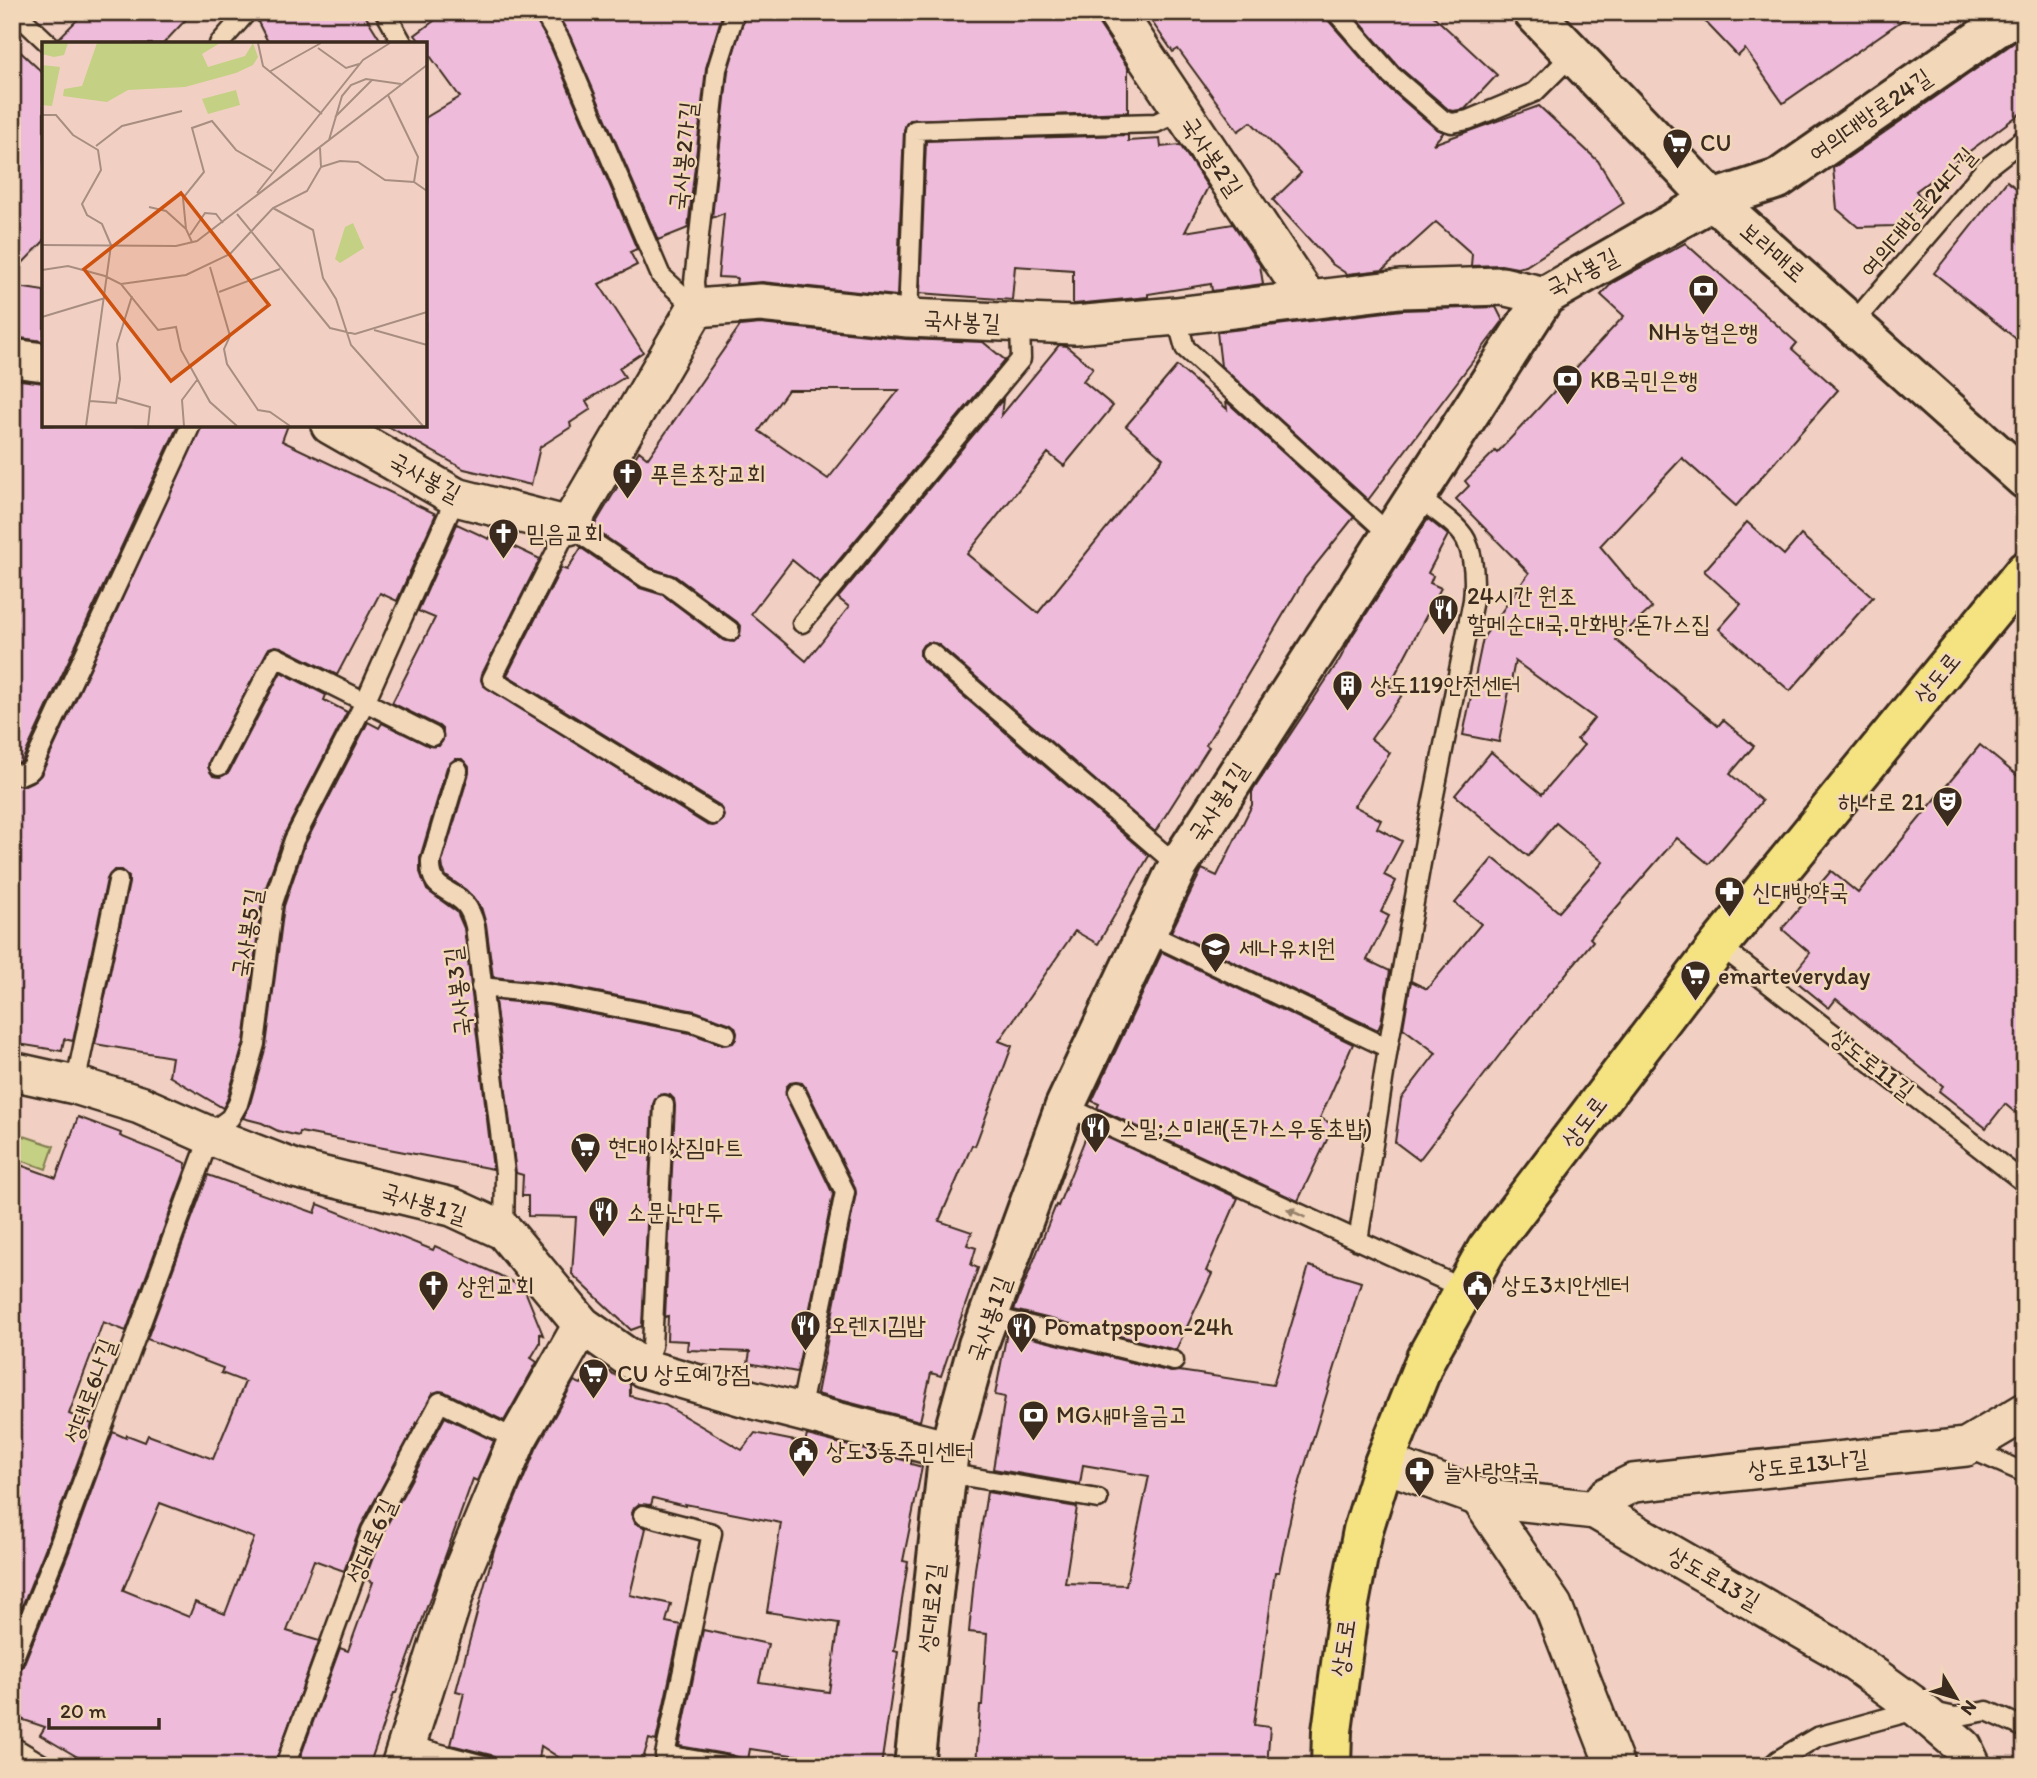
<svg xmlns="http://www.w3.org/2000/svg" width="2037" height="1778" font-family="Itim,'Poor Story',sans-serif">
  <rect width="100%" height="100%" fill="#f1d0c3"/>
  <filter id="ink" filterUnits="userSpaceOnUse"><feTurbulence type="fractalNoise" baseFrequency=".0143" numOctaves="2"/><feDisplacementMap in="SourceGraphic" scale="14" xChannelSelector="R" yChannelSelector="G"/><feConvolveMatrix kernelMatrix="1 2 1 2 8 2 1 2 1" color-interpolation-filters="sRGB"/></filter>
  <g filter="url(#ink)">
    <path fill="#c4d083" stroke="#807d50" stroke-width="2" d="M12,1132L54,1146L46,1169L12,1157Z"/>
    <g fill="#eebcda" stroke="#3b2a1e" stroke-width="2" fill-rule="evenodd">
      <path d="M85,12H193L163,44H60L59,38Z"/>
      <path d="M274,12H363L383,44H269L258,22Z"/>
      <path d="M446,12H532L550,45L637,249L630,252L637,265L599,284L643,352L619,368L625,377L586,401L591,409L570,423L571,427L540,447L531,485L464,469L386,425H425V118L460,97L425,49V44H422L415,35Z"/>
      <path d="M556,12H723L706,68L688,228L658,240L570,36Z"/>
      <path d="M746,12H1095L1099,24L1128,68V112L910,120L906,124L904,130L897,296L762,282L736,284L737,278L718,277L724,213L712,218L728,71Z"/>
      <path d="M1145,12H1325L1327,19L1383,83L1436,129L1444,132L1433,144L1539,106L1598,161L1624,203L1526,266L1517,268L1501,265L1471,266L1472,254L1436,222L1383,270L1347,274L1332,264L1273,200L1301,173L1251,122L1238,131L1178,49L1173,52Z"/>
      <path d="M1351,12H1429L1497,75L1465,109L1453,111L1449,110L1399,67Z"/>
      <path d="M1696,12H1914L1783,103L1745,49L1738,56Z"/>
      <path d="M2025,35V110L1916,191L1926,204L1895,226L1858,227L1837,209L1833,168Z"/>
      <path d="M12,44L44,74V241L12,274Z"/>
      <path d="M1128,135V141L1160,139L1161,147L1180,145L1208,187L1185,232L1233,224L1260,265L1263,284L1212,291L1211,284L1148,294V297L1074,304H1073V270L1015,266L1012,300L920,293L926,141Z"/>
      <path d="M2007,181L2025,195V346L1934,273Z"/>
      <path d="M1685,243L1797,343L1792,349L1838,390L1736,506L1682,458L1600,546L1652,608L1616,640L1718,726L1723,720L1754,746L1730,774L1762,801L1709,864L1677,838L1590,938L1593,941L1508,1044L1419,1160L1395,1142L1401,1099L1436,1053L1403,1028L1411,981L1427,989L1481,924L1455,903L1493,858L1559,912L1603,862L1556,823L1528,856L1455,795L1491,752L1542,794L1584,745L1577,739L1594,718L1515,661L1499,742L1463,735L1483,638L1529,573L1456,499L1469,486L1465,481L1495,451L1497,453L1624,316L1601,295L1612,283Z"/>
      <path d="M12,286L44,291V341L12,337Z"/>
      <path d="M1496,307L1503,321L1368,500L1221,366L1217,332L1402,310Z"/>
      <path d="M760,324L906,339L983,342L1005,360L820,583L792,560L751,614L806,661L849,607L838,598L1003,399L1001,416L1059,345L1066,346L1093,368L1083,381L1113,406L1064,466L1048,453L967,554L1038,613L1163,458L1126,426L1177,366L1227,409L1226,401L1354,517L1305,578L1206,745L1209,747L1155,832L938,644L928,642L923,645L920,650V656L924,662L1149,856L1098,944L1075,931L999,1041L1012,1046L975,1146L972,1145L939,1221L972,1232L967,1245L976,1248L971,1265L978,1268L941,1376L931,1373L920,1421L817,1394L856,1193L855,1187L806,1088L802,1083L796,1082L790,1083L786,1087V1097L833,1194L797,1372L748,1363L750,1352L687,1350L688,1341L667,1340L668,1316L665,1317L675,1106L674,1099L670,1095L664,1094L658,1095L653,1104L642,1326L631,1330L572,1274L576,1217L528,1216V1196H522L523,1175L516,1173L495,1000L547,1005L690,1033L723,1045L733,1043L736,1039L737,1033L735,1027L731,1024L695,1011L551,983L493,977L486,924L481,907L466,890L446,876L443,869L442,862L469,773V767L462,759H455L447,767L420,858V872L427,890L457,912L464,928L493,1169L300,1132L299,1136L278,1131L262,1123L243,1118L249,1107L266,1046L284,906L305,844L368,722L379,728L382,723L429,746H439L443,740V730L439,726L392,703L435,618L418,611L457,524L489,539L491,536L540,559L482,674L481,680L483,685L707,825L713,826L722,821L724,815L719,805L507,675L561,568L567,570L581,548L640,588L663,595L723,640L734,642L739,637L741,627L737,622L675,576L651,568L594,529L595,527L594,526L639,451L648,458L740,326ZM788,390H899L828,479L759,431Z"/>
      <path d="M12,379L44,383V425H178L22,761L20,763L12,761Z"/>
      <path d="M202,425H288L282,441L436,514L397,601L380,593L337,675L281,647L275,646L269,648L209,761L208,767L213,776L220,777L229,772L281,672L326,695L324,700L347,712L284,835L262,899L244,1042L227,1100L223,1108L169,1076L172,1057L95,1044L129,883V877L121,870H114L107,879L73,1041L64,1039L62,1051L12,1043V784L25,785L36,780L41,775Z"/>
      <path d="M1428,519L1448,535L1428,573L1433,576L1430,583L1441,588L1389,686L1402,695L1371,739L1390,753L1354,806L1381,820L1377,828L1402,841L1384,875L1396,881L1381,912L1389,916L1367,960L1390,971L1381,1023L1378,1030L1171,932L1202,869L1217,876L1252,805V792L1340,659L1352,636Z"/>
      <path d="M1747,522L1784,555L1801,535L1873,597L1790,691L1719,629L1741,604L1704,571Z"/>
      <path d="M1980,745L2025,782V1121L2005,1104L1986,1128L1939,1091L1943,1086L1836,999L1829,1008L1791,977L1810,953L1782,929L1831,871L1858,893Z"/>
      <path d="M1162,952L1353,1044L1320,1118L1334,1125L1298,1201L1097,1108L1099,1104L1092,1101Z"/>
      <path d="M78,1117L121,1133L120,1136L186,1163L185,1167L186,1168L126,1331L103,1322L69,1414L92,1424L47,1544L12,1631V1162L56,1178Z"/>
      <path d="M1089,1129L1238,1198L1206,1271L1212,1274L1176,1350L1014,1310L1056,1205L1058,1206Z"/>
      <path d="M208,1175L315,1213L318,1204L433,1250L435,1246L499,1275L524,1288L543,1335L540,1334V1343L531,1358L537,1362L504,1421L445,1392L439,1391L433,1393L361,1526L344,1571L314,1560L287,1631L319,1641L274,1766H93L40,1735L45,1727L12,1716V1673L18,1671L23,1666L69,1552L113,1432L126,1438L127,1435L145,1442L148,1435L213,1459L245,1382L221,1373L223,1368L147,1339ZM160,1503L254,1538L225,1614L195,1602L189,1617L123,1590Z"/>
      <path d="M1309,1266L1361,1282L1294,1501L1279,1572H1275L1254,1725L1270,1727L1267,1766H976L980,1705H982L987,1634L969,1632L975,1569L987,1492L1077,1507L1065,1583L1126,1585L1149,1476L1083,1465L1080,1484L993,1469L1005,1397L995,1395L1007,1332L1171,1372L1179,1371L1273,1385Z"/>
      <path d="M594,1363L630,1384V1396L665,1405L742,1450L755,1433L805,1443L807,1435L911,1462V1464L922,1467L903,1561L908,1562L894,1651L898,1652L881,1766H867L750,1749L748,1760L731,1755L679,1746L703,1630L768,1644L759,1682L829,1692L839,1623L767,1612L781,1523L685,1504V1506L653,1498L651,1505L639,1504L634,1508L632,1513L635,1523L646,1528L630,1595L671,1604L666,1622L681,1625L656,1741L649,1739L641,1766H572L541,1746L538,1766H498L495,1758L491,1755L451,1745L464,1693L456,1691L494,1550L536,1449L574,1381L581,1384Z"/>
      <path d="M445,1417L494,1441L477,1481L473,1479L396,1693H394L369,1766H297L340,1648L348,1651L373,1582L365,1579L381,1536Z"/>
    </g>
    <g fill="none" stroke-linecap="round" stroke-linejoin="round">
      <defs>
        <g id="service">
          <path d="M15,12L49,44"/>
          <path d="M385,12L403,44"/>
          <path d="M543,12L560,40L661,276L696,308"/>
          <path d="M1336,12L1391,75L1443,120L1452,123L1468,120L1535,92L1573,54"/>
          <path d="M219,44L247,12"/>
          <path d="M696,308L694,282L717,69L735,12"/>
          <path d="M1176,316L1185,348L1390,535"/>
          <path d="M908,318L915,130L1156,123L1181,111"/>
          <path d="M1853,323L1985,169L2025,138"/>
          <path d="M802,623L1021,359L1020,324"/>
          <path d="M931,653L1178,866"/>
          <path d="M219,766L276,657L433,736"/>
          <path d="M458,770L431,861C430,892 448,886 465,904C471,911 473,918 475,926L505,1173L504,1231"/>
          <path d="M12,772L20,775L31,770L191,425"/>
          <path d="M713,815L492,679L569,526L646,578L668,585L730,631"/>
          <path d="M1146,932L1388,1048"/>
          <path d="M1719,945L2025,1183"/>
          <path d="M481,987L549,994L693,1022L726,1034"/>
          <path d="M75,1085L118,881"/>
          <path d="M796,1093L845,1192L800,1412"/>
          <path d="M1065,1106L1464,1289"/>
          <path d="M1358,1241L1388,1048L1426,835L1473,600C1475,580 1475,559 1466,540C1458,524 1430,507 1416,496"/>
          <path d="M989,1316L1174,1361"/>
          <path d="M643,1368L652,1346L664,1105"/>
          <path d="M1966,1447L2025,1473"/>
          <path d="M946,1473L1098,1499"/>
          <path d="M643,1515L712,1533L665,1755L729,1766"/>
          <path d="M12,1662L58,1548L210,1136L219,1126L230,1118L238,1104L255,1044L273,903L294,840L365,702L456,497"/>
          <path d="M407,1745L487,1766"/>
          <path d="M12,1746L45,1766"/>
          <path d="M285,1766L371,1531L440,1402L517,1440"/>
          <path d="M1771,1766L1778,1760L1817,1737L1919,1709L1955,1717L1987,1711L2025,1728"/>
        </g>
        <g id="minor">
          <path d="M1116,12L1308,299"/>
          <path d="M12,358L44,362"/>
          <path d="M330,425L456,497L569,526L696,308L760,303L908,318L1075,325L1176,316L1400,289L1502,286L1545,296"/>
          <path d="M12,1071L75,1085L140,1105L210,1136L295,1169L452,1207L504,1231L582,1325L643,1368L750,1399L949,1450"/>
          <path d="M1384,1463L1479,1497L1595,1510L1836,1649L1919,1709L1963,1747L1972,1766"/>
          <path d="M1479,1497L1553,1606L1615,1766"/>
          <path d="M1595,1510L1607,1496L1633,1483L1966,1447L2025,1412"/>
          <path d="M400,1766L461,1574L517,1440L582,1325"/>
        </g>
        <path id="tertiary" d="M914,1766L949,1450L978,1345L1065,1106L1178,866L1545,296L1713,200L1778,179L2019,12"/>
        <path id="secondary" d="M1533,12L1713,200L2025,479"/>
        <path id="primary" d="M1331,1766L1332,1731L1349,1604L1363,1530L1384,1463L1426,1358L1487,1249L1719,945L2025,571"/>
      </defs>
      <use href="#service" stroke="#3b2a1e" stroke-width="23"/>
      <use href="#minor" stroke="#3b2a1e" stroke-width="42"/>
      <use href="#tertiary" stroke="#3b2a1e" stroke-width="44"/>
      <use href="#secondary" stroke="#3b2a1e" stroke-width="44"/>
      <use href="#primary" stroke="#3b2a1e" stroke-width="44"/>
      <use href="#service" stroke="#f2d8b9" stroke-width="18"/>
      <use href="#minor" stroke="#f2d8b9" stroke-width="37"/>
      <use href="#tertiary" stroke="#f2d8b9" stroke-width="38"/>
      <use href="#secondary" stroke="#f2d8b9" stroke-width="38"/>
      <use href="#primary" stroke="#f5e382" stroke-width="38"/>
    </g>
    <defs><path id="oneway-solid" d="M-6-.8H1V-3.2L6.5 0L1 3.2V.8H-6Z" transform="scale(1.75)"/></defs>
    <use fill="#96816c" href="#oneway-solid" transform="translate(1296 1213) rotate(-155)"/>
  </g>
  <defs>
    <symbol id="supermarket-pin" viewBox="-11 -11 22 30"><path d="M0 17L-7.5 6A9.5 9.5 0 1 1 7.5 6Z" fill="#3b2a1e" stroke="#f2d8b9"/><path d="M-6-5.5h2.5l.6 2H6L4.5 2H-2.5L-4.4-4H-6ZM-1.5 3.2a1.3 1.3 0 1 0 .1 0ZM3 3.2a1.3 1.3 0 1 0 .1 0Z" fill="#fff"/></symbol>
    <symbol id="bank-pin" viewBox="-11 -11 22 30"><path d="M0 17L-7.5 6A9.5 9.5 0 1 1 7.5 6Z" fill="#3b2a1e" stroke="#f2d8b9"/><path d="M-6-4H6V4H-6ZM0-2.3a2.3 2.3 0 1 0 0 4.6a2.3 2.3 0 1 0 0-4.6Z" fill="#fff"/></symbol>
    <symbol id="church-pin" viewBox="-11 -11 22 30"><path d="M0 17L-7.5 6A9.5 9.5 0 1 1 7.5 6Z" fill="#3b2a1e" stroke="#f2d8b9"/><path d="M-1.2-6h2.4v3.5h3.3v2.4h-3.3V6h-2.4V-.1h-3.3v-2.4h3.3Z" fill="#fff"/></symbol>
    <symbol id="restaurant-pin" viewBox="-11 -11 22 30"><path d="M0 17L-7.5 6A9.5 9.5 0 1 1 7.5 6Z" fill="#3b2a1e" stroke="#f2d8b9"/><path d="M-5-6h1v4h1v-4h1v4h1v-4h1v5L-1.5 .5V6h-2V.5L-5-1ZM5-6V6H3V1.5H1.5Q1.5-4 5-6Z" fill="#fff"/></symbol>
    <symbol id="building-pin" viewBox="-11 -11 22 30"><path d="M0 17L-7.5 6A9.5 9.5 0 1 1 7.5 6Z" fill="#3b2a1e" stroke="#f2d8b9"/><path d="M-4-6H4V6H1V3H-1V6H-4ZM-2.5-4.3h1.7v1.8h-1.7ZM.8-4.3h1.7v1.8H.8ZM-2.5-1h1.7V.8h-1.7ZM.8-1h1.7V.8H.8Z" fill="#fff"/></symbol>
    <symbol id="theatre-pin" viewBox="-11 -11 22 30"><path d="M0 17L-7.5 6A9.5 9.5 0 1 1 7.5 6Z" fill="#3b2a1e" stroke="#f2d8b9"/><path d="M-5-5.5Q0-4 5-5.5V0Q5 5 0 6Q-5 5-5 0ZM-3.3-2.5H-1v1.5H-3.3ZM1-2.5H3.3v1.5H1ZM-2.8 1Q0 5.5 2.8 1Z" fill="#fff"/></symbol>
    <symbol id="pharmacy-pin" viewBox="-11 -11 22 30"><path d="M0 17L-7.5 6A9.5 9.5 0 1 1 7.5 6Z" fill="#3b2a1e" stroke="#f2d8b9"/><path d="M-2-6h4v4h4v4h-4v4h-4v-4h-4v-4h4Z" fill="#fff"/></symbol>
    <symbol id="school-pin" viewBox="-11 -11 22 30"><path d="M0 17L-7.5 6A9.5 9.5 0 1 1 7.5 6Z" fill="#3b2a1e" stroke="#f2d8b9"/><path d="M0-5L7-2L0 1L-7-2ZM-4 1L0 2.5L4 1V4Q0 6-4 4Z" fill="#fff"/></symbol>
    <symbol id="civic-pin" viewBox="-11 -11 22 30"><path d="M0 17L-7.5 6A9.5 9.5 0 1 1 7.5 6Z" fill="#3b2a1e" stroke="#f2d8b9"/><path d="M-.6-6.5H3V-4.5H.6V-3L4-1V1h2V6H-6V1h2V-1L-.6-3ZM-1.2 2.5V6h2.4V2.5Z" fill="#fff"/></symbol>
  </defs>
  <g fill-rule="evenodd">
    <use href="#supermarket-pin" x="1660" y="126" width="35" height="47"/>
    <use href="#bank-pin" x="1686" y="272" width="35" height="47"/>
    <use href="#bank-pin" x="1550" y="362" width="35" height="47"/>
    <use href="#church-pin" x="610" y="456" width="35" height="47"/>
    <use href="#church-pin" x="486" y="516" width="35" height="47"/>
    <use href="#restaurant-pin" x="1426" y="592" width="35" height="47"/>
    <use href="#building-pin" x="1330" y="668" width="35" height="47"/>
    <use href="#theatre-pin" x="1930" y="784" width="35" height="47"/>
    <use href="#pharmacy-pin" x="1712" y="874" width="35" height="47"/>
    <use href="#school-pin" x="1198" y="930" width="35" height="47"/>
    <use href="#supermarket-pin" x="1678" y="958" width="35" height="47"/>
    <use href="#restaurant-pin" x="1078" y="1110" width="35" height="47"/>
    <use href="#supermarket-pin" x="568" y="1130" width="35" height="47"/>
    <use href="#restaurant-pin" x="586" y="1194" width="35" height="47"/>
    <use href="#civic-pin" x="1460" y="1268" width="35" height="47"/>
    <use href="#church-pin" x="416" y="1268" width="35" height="47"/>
    <use href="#restaurant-pin" x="788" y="1308" width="35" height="47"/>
    <use href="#restaurant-pin" x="1004" y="1310" width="35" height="47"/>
    <use href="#supermarket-pin" x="576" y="1356" width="35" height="47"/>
    <use href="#bank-pin" x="1016" y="1398" width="35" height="47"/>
    <use href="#civic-pin" x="786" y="1434" width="35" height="47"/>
    <use href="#pharmacy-pin" x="1402" y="1454" width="35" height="47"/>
  </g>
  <g text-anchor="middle" stroke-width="5" stroke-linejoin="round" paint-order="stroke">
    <g font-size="24" fill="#3b2a1e" stroke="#f2d8b9">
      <text transform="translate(1870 115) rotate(-35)" y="8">여의대방로24길</text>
      <text transform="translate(683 156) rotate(-84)" y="8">국사봉2가길</text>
      <text transform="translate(1212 156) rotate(56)" y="8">국사봉2길</text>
      <text transform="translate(1918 212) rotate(-49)" y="8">여의대방로24다길</text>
      <text transform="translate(1773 252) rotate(41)" y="8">보라매로</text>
      <text transform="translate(1582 272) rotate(-27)" y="8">국사봉길</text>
      <text transform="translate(962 321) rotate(3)" y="8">국사봉길</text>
      <text transform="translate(425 477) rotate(28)" y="8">국사봉길</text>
      <text transform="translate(1937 678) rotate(-51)" y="8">상도로</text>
      <text transform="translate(1218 802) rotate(-57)" y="8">국사봉1길</text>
      <text transform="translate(247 933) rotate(-81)" y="8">국사봉5길</text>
      <text transform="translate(458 992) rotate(-97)" y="8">국사봉3길</text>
      <text transform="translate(1872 1064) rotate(38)" y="8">상도로11길</text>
      <text transform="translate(1584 1122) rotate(-53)" y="8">상도로</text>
      <text transform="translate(424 1203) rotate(17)" y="8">국사봉1길</text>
      <text transform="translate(989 1319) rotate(-71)" y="8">국사봉1길</text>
      <text transform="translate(90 1391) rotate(-70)" y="8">성대로6나길</text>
      <text transform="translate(1808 1464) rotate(-6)" y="8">상도로13나길</text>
      <text transform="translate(371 1541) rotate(-66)" y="8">성대로6길</text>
      <text transform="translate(1714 1578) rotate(30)" y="8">상도로13길</text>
      <text transform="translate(931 1608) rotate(-84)" y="8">성대로2길</text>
      <text transform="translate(1343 1648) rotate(-82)" y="8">상도로</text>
    </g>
    <g font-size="24" fill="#3b2a1e" stroke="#f2d8b9" text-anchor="start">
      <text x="1700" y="151">CU</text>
      <text x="1703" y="340" text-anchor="middle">NH농협은행</text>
      <text x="1590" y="388">KB국민은행</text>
      <text x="650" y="482">푸른초장교회</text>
      <text x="526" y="541">믿음교회</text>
      <text x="1467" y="604">24시간 원조<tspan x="1467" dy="28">할메순대국.만화방.돈가스집</tspan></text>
      <text x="1370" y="693">상도119안전센터</text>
      <text x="1925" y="810" text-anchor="end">하나로 21</text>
      <text x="1752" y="900">신대방약국</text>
      <text x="1239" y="956">세나유치원</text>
      <text x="1718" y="984">emarteveryday</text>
      <text x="1119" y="1136">스밀;스미래(돈가스우동초밥)</text>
      <text x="608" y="1155">현대이삿짐마트</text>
      <text x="627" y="1220">소문난만두</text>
      <text x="1501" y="1293">상도3치안센터</text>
      <text x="457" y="1294">상원교회</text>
      <text x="829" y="1333">오렌지김밥</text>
      <text x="1044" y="1335">Pomatpspoon-24h</text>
      <text x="617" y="1382">CU 상도예강점</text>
      <text x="1056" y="1423">MG새마을금고</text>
      <text x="826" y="1459">상도3동주민센터</text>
      <text x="1443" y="1480">늘사랑약국</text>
    </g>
  </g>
  <g transform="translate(42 42)">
    <rect width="385" height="385" fill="#f1d0c3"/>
    <path d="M0,1H26L22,13L12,15L0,12ZM55,1H178L160,12L166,25L203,14L211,1L216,15L211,23L194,31L143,45L86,48L65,60L21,54L22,47L40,44ZM0,23L18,25L10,64L0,63ZM194,48L198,63L166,72L160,57ZM311,181L322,206L298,221L293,217L303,185Z" fill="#c4d083"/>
    <path fill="none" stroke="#a88e81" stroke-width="2" d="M216,1L221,24L280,72M276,6L304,26L317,22M227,30L279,1M346,53L376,115L372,140M0,73H14L31,93L56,108L59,128L40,162L45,173L60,182L69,203M293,75L330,38M287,98L300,54L309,43L324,37L359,42M54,104L80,84L140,69M279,125L298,119L316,120L343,138L372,140L385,149M215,151L321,18L348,1M107,165L124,169L144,187M231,166L271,188L281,236L294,257L309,303L381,384M195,172L288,286L313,292L385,270M148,193L163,171L174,172L181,181M150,200L144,187L141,156L162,130L150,86L170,79L194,108L230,129M0,203L134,204L155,199L385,23M168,225L188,294L182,307L185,322L216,368L228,370L248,384M0,228L26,224L63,234L79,242L116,288L134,285L139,308L168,360L195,384M79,242L144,233L188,212L231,166L265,149L279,125L278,106M177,250L238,227M0,275L63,256M332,288L385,303M76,356L108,365L106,384M48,359L74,361L78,337L75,302L90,254M44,384L69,203M142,384L140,358L155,338"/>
    <path fill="#ce520f" fill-opacity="0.15" stroke="#ce520f" stroke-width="3.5" d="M139,151L227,263L129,339L42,227Z"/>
    <rect width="385" height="385" fill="none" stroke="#3b2a1e" stroke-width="3.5"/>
  </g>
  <rect width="2037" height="1778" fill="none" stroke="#f2d8b9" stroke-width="42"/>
  <rect x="21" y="21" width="1995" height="1736" fill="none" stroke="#3b2a1e" stroke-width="2.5" filter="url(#ink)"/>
  <g transform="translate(1956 1698) rotate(128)" stroke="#f2d8b9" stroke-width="5" paint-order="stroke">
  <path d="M0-5L12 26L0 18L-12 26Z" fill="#3b2a1e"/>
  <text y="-10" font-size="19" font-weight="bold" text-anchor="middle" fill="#3b2a1e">N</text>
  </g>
  <path d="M49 1718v10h110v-10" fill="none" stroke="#3b2a1e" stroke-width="3.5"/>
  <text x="60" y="1718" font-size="21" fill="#3b2a1e" stroke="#f2d8b9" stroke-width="5" paint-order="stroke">20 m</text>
</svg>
